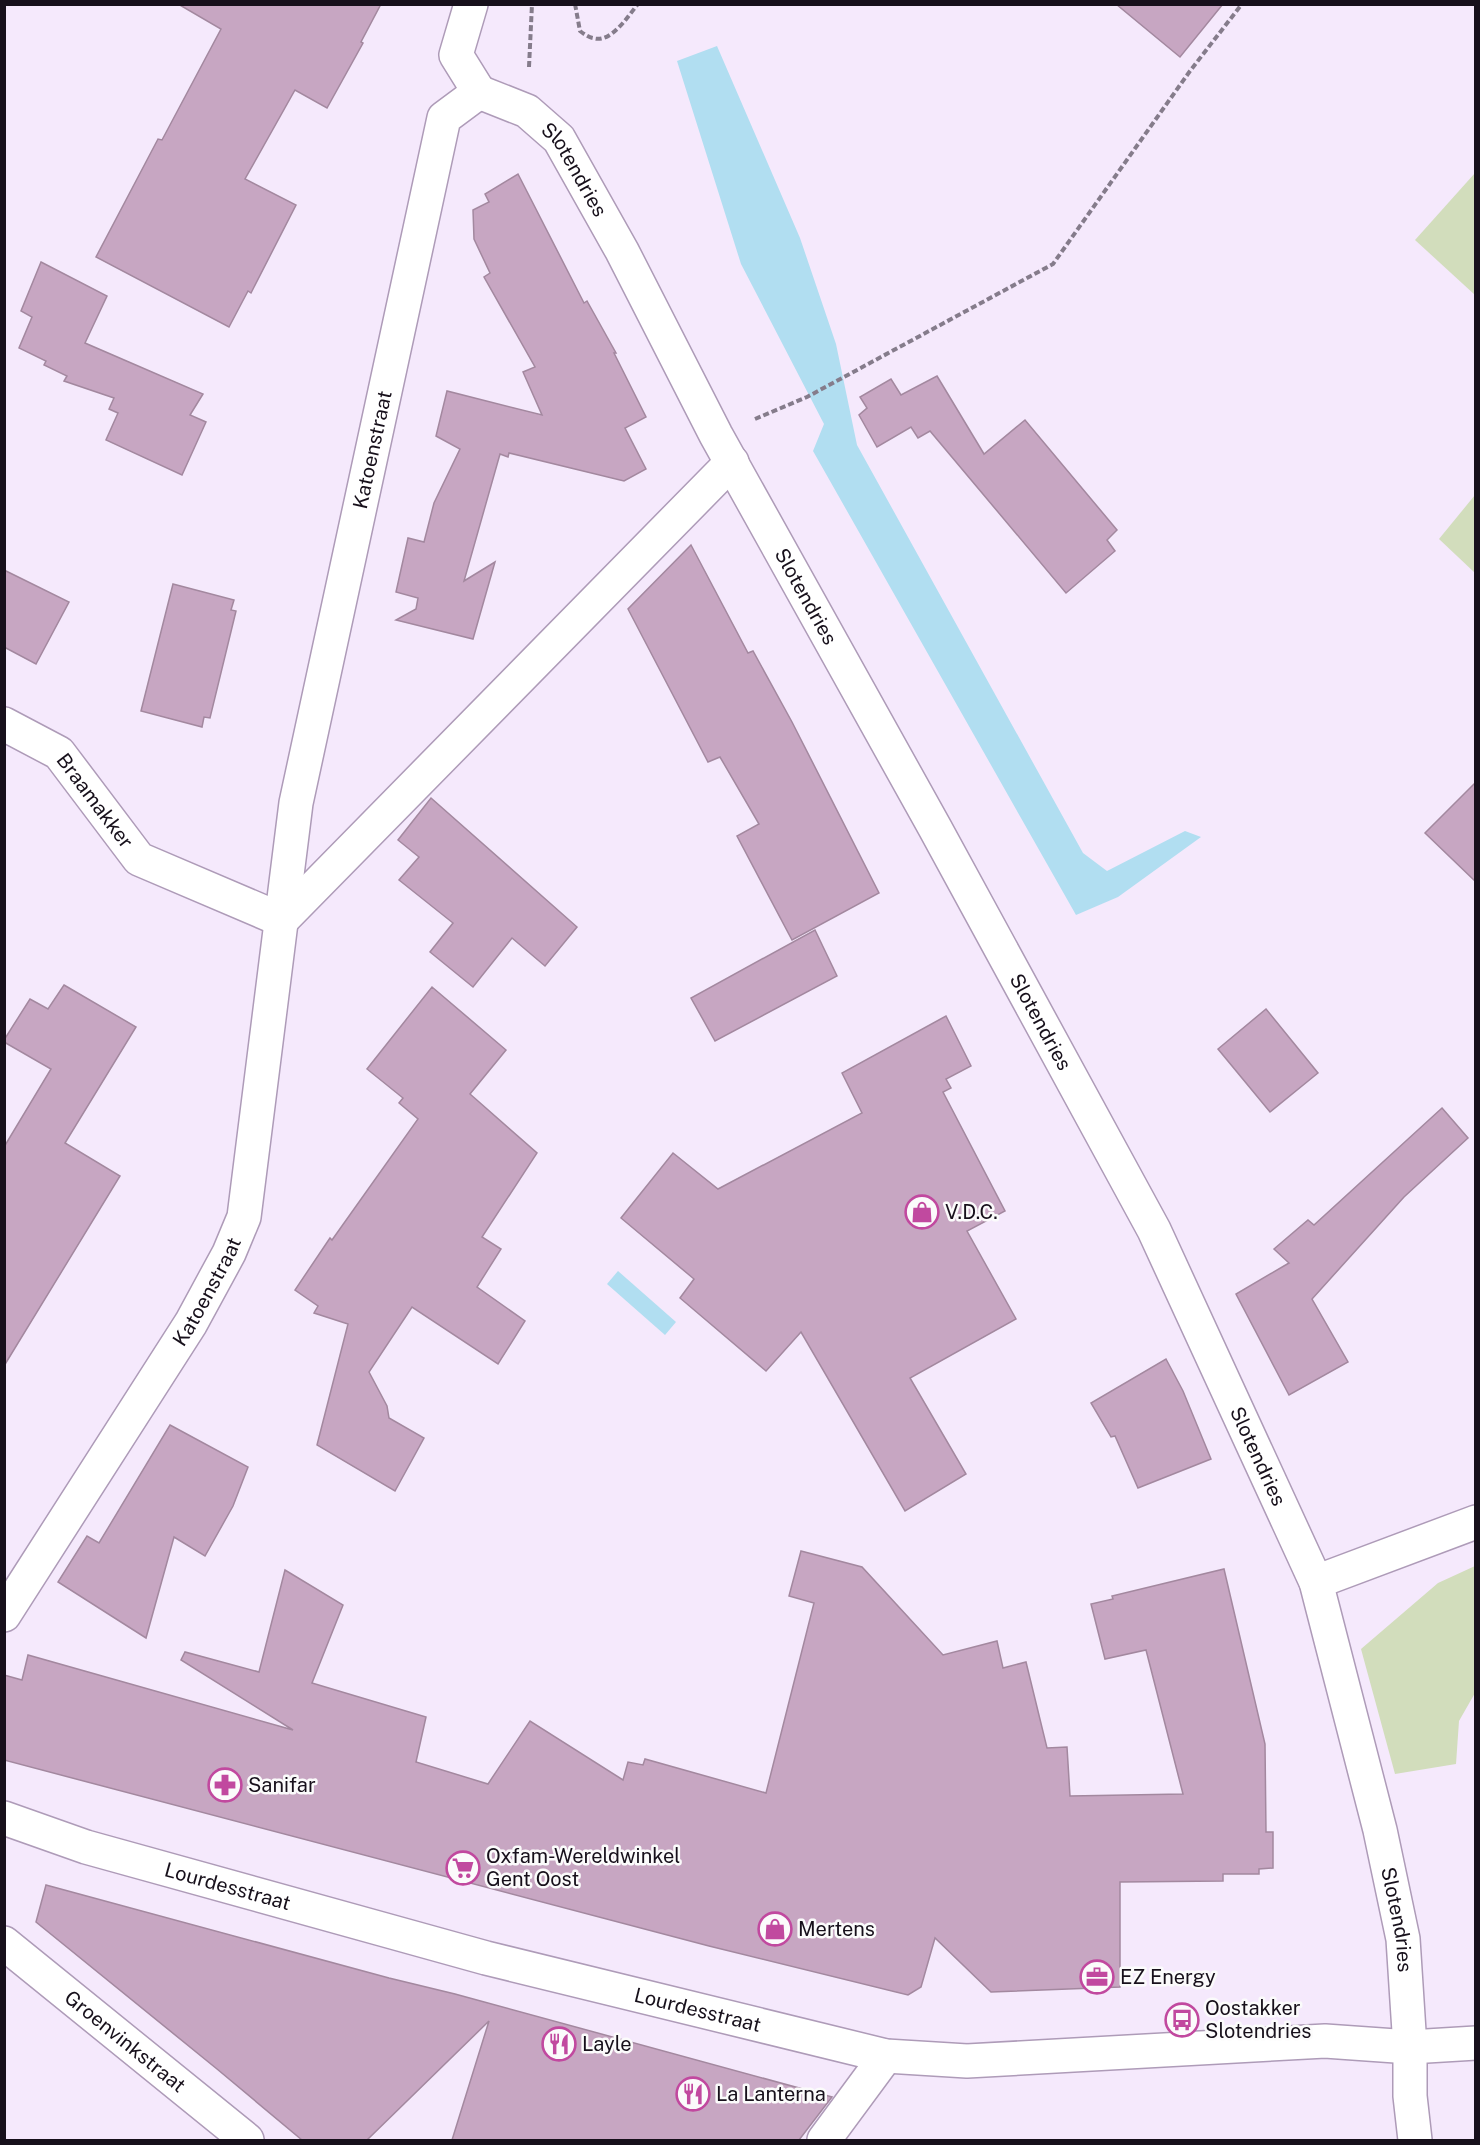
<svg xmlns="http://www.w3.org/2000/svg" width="1480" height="2145" font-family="'Public Sans',sans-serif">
  <rect width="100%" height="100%" fill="#f5e9fc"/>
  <g fill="#d2ddbc">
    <path d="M1475,173V295L1415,240Z"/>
    <path d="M1475,495V573L1439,539Z"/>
    <path d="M1475,1566V1693L1459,1721L1456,1764L1395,1774L1361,1649L1438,1583Z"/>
  </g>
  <g fill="#b1def1">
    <path d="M717,46L800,238L836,344L857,445L1083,853L1107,871L1185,831L1201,837L1118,897L1076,915L813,451L824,424L741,264L677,61Z"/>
    <path d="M618,1271L676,1322L665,1335L607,1284Z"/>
  </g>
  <g fill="#c7a6c2" stroke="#a3889f" stroke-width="1.5">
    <path d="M178,4H381L361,42L363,43L327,108L295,90L245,179L296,205L251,293L248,291L229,327L96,257L158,139L162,140L221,29Z"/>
    <path d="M1116,4H1223L1180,57Z"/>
    <path d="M518,174L584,303L587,301L616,353H614L646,417L625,428L646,469L624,481L509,453L508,457L500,454L464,581L495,562L473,639L396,620L416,609L418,598L396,592L408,538L424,542L434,503L460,449L436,436L447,391L542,415L523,372L535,367L484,277L490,273L474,239L473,210L489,202L485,194Z"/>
    <path d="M41,262L107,296L85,343L203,394L190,415L206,422L182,475L106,440L118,413L109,409L114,398L64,381L67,376L44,365L46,361L19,348L32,317L21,311Z"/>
    <path d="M937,376L984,454L1025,420L1117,530L1107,540L1115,551L1066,593L930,431L918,438L911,427L877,447L859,415L867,408L860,397L891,379L901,395Z"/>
    <path d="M691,545L748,653L753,651L792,722L879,893L792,940L737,836L759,824L720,757L708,762L628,609Z"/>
    <path d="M4,570L69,602L36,664L4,647Z"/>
    <path d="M173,584L234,600L231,610L236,611L210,718L204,717L202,727L141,711Z"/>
    <path d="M1476,782V882L1425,833Z"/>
    <path d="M431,798L577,927L545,966L512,938L473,987L430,952L453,923L399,880L419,857L398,840Z"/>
    <path d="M815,930L837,976L715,1041L691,998Z"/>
    <path d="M64,985L136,1027L65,1143L120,1176L4,1366V1147L51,1069L4,1042V1040L30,999L48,1009Z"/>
    <path d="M432,987L506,1050L470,1094L537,1153L482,1237L501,1249L477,1287L525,1321L498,1364L412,1307L369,1372L387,1406L389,1418L424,1438L395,1491L317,1445L348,1324L314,1313L318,1306L295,1290L330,1238L332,1240L418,1119L399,1103L403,1098L367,1069Z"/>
    <path d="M1266,1009L1318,1073L1270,1112L1218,1049Z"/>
    <path d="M946,1016L971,1066L946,1079L951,1088L943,1092L1005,1211L967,1231L1016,1319L910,1378L966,1474L905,1511L801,1332L766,1371L680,1298L694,1279L621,1218L673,1153L718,1189L862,1113L842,1073Z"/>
    <path d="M1442,1108L1468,1138L1404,1197L1312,1299L1348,1362L1289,1395L1236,1294L1289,1263L1274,1249L1308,1220L1314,1225Z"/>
    <path d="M1166,1359L1183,1391L1211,1459L1138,1488L1115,1436L1111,1437L1091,1403Z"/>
    <path d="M170,1425L248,1467L233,1506L205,1556L174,1537L146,1638L58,1582L87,1536L99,1543Z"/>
    <path d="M801,1551L862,1567L943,1655L997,1641L1003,1668L1026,1662L1047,1748L1067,1747L1070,1796L1183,1794L1146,1650L1105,1659L1091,1604L1113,1599L1112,1596L1224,1569L1265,1744L1266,1832H1273V1868L1259,1869V1874H1223V1881L1120,1882V1987L991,1992L935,1938L921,1987L908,1995L709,1946L4,1760V1675L22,1680L28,1655L293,1730L181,1660L185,1652L259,1672L285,1570L343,1605L312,1683L426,1717L416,1762L488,1784L530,1721L623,1780L628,1762L643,1765L645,1759L766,1793L814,1603L789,1596Z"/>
    <path d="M46,1885L389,1978L455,1994L832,2097L799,2140H452L489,2021L367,2140H302L217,2069L36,1922Z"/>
  </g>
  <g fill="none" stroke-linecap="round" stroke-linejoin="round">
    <defs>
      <g id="minor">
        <path d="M471,4L456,55L479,92"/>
        <path id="s1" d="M479,92L527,111L559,139L622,251L716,435L935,828L1154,1230L1316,1582L1380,1830L1403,1939L1410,2047V2096L1415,2140"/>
        <path id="s2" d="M4,724L59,753L139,859L282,920L732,462"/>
        <path d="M1316,1582L1476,1522"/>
        <path id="s3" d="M4,1615L191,1323L229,1253L244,1217L296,803L444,118L479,92"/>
        <path id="s4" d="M4,1818L86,1847L486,1958L886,2056L967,2061L1325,2041L1410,2047L1476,2043"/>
        <path id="s5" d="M4,1943L247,2140"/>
        <path d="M824,2140L886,2056"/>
      </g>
    </defs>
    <use href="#minor" stroke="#ae9bb8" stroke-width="36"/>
    <g stroke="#857c8b" stroke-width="4" stroke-dasharray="6 3" stroke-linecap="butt">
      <path d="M575,4L580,31C584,34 588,37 593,38C611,44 628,16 638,4"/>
      <path d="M529,67L532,4"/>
      <path d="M755,419L807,397L1053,264L1190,71L1242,4"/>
    </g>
    <use href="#minor" stroke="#fff" stroke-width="33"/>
  </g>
  <defs>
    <symbol id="shop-ring" viewBox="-11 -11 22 22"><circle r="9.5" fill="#fbfbfb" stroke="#c1499f" stroke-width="1.5"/><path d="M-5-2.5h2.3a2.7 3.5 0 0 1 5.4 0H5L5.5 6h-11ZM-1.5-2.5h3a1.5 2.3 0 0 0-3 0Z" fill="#c1499f"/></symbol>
    <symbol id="pharmacy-ring" viewBox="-11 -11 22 22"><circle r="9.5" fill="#fbfbfb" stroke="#c1499f" stroke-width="1.5"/><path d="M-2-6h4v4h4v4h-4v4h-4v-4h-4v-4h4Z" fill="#c1499f"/></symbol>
    <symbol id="supermarket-ring" viewBox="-11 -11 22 22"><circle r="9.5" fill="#fbfbfb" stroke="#c1499f" stroke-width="1.5"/><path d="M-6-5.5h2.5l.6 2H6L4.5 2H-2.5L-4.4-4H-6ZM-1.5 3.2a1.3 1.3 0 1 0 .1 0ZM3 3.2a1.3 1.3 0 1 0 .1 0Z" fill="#c1499f"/></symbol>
    <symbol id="office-ring" viewBox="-11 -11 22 22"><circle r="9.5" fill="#fbfbfb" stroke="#c1499f" stroke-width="1.5"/><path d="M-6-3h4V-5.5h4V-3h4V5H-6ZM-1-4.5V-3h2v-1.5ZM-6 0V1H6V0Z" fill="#c1499f"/></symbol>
    <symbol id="bus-ring" viewBox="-11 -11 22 22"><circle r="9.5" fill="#fbfbfb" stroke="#c1499f" stroke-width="1.5"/><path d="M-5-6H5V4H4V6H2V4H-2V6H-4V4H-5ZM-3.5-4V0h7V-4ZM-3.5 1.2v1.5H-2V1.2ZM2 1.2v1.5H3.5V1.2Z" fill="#c1499f"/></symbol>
    <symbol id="restaurant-ring" viewBox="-11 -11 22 22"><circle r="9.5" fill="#fbfbfb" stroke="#c1499f" stroke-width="1.5"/><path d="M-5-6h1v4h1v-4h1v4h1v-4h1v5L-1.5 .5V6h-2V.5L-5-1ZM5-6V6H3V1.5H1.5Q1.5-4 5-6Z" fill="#c1499f"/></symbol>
  </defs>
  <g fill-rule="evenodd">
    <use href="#shop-ring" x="903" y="1193" width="38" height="38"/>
    <use href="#pharmacy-ring" x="206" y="1766" width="38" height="38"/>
    <use href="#supermarket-ring" x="444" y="1849" width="38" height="38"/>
    <use href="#shop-ring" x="756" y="1910" width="38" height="38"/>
    <use href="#office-ring" x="1078" y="1958" width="38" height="38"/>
    <use href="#bus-ring" x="1163" y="2001" width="38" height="38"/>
    <use href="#restaurant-ring" x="540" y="2025" width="38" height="38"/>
    <use href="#restaurant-ring" x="674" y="2075" width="38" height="38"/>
  </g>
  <g text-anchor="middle" stroke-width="5" stroke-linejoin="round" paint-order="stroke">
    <g font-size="20" fill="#17101b" stroke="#fbfbfb">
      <text dy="7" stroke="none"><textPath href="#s1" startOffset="128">Slotendries</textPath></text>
      <text dy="7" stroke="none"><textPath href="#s3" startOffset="1244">Katoenstraat</textPath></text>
      <text dy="7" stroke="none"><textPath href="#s1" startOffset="614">Slotendries</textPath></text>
      <text dy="7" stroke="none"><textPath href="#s2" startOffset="122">Braamakker</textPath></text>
      <text dy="7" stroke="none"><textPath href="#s1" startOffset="1100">Slotendries</textPath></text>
      <text dy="7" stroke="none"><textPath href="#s3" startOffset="382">Katoenstraat</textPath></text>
      <text dy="7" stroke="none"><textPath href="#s1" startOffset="1586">Slotendries</textPath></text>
      <text dy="7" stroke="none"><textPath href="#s4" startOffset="234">Lourdesstraat</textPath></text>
      <text dy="7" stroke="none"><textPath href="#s1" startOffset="2072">Slotendries</textPath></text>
      <text dy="7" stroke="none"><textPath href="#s4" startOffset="720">Lourdesstraat</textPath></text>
      <text dy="7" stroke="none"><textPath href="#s5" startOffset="156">Groenvinkstraat</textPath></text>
    </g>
    <g font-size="20" fill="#17101b" stroke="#fbfbfb" text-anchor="start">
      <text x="945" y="1219">V.D.C.</text>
      <text x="248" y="1792">Sanifar</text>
      <text x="486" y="1863">Oxfam-Wereldwinkel<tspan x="486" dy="23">Gent Oost</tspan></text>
      <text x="798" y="1936">Mertens</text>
      <text x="1120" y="1984">EZ Energy</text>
      <text x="1205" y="2015">Oostakker<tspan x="1205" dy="23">Slotendries</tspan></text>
      <text x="582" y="2051">Layle</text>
      <text x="716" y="2101">La Lanterna</text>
    </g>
  </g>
  <rect width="1480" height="2145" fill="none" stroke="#17101b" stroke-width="12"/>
</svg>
